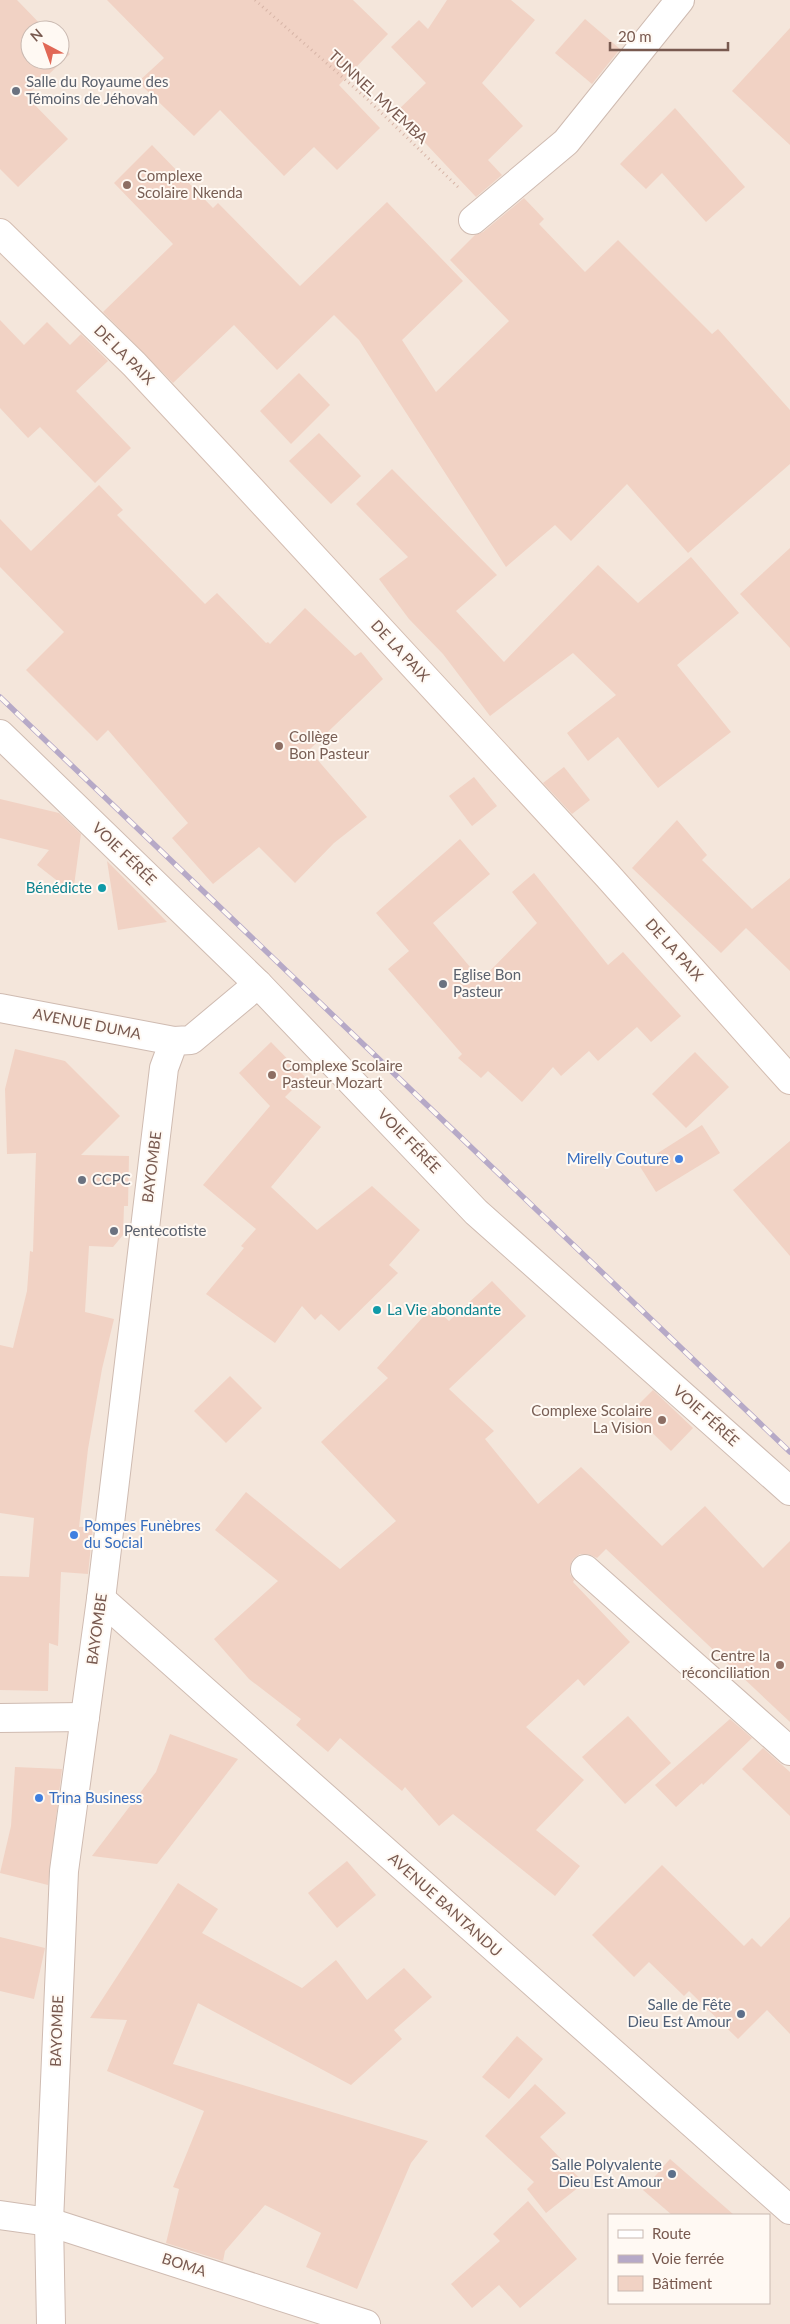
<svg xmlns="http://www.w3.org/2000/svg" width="790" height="2324" font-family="Lato,sans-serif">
  <rect width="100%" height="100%" fill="#fcf4ec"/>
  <path fill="#f4e6db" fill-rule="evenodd" d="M0,0H790V2324H0ZM30,30H60V60H30ZM609,2215H769V2303H609Z"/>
  <g fill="#f1d2c4">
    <path d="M0,0H17L46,30H30V60H60V44L70,54L26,96L68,139L18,187L0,169Z"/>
    <path d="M107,0H353L388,34L339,85L380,128L337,170L314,147L284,176L220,110L194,136L138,82L164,58Z"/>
    <path d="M447,0H511L535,20L482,83L523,126L488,160L502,175L476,197L396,112L426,83L391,47L419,20L428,29Z"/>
    <path d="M585,19L620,49L592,84L555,53Z"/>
    <path d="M790,28V145L732,91Z"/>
    <path d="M675,108L745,187L706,222L662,173L646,189L620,164Z"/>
    <path d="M152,145L213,208L218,203L300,286L387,202L463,281L402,340L436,392L509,321L450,260L475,235L483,232L524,198L544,219L539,224L585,272L618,240L712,334L718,329L790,410V464L688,553L627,484L571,541L555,525L506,567L359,340L334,315L277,370L234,325L173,383L103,312L173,244L114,183Z"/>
    <path d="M0,320L24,345L47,322L70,345L81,334L108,361L76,391L131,448L95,483L40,427L28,438L0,408Z"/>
    <path d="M299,373L330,405L291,444L260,411Z"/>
    <path d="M319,433L361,476L331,504L289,461Z"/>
    <path d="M392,469L497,575L456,611L504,662L598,565L638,603L691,557L739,613L677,665L731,732L658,788L618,737L588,761L567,733L616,695L573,653L490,716L443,654L409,619L379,579L408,557L356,504Z"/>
    <path d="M99,485L123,510L117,515L205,604L217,593L266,643L268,642L270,644L305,608L355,656L361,652L383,679L309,750L367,817L334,843L295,883L259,847L213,884L172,838L188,823L108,730L97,741L26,670L64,632L0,567V519L31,551Z"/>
    <path d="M790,548V648L740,594Z"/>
    <path d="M564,767L590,800L572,814L543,783Z"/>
    <path d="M474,777L497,806L472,826L449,796Z"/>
    <path d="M0,799L59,813L81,834L73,893L37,865L49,850L0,838Z"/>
    <path d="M677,820L707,855L702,860L752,909L790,878V971L746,928L721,953L632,868Z"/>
    <path d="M460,839L490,874L433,923L481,980L537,923L512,892L534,873L608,965L623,952L681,1016L651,1042L637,1027L598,1061L589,1051L561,1076L553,1067L522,1102L488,1071L481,1078L458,1058L462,1054L388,969L409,951L376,913Z"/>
    <path d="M107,861L167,922L118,930Z"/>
    <path d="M271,1042L305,1077L285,1097L321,1127L271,1187L317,1230L372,1186L420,1230L389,1265L398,1273L339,1331L321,1314L315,1320L302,1306L275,1343L206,1294L244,1248L241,1246L256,1229L203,1185L270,1106L239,1073Z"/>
    <path d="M15,1049L65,1061L120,1116L81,1155L129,1156L128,1206H124L123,1235L113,1247L89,1246L85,1312L114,1319L102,1369L88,1449L79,1527H93L88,1574L61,1572L58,1646L49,1643L48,1691L0,1690V1576L29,1577L34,1518L0,1513V1345L13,1348L27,1291L30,1251L33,1252L36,1153L7,1154L5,1089Z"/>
    <path d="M695,1052L729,1087L686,1128L652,1094Z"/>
    <path d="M702,1125L720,1153L656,1192L639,1165Z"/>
    <path d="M790,1141V1256L733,1190Z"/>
    <path d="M492,1281L526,1316L449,1389L494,1431L485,1439L538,1504L581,1467L662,1546L705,1506L763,1568L790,1541V1722L606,1549L597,1558L588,1554H580L573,1559L570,1566V1574L574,1580L573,1582L630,1642L584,1686L578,1679L526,1727L584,1780L536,1830L580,1866L555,1896L453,1814L439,1826L405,1787L402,1791L340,1738L328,1752L296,1725L301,1719L249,1679L214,1639L278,1581L215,1530L246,1492L340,1569L396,1521L321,1442L388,1378L377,1368L433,1306L449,1321Z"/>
    <path d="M230,1376L262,1408L226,1443L194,1411Z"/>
    <path d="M653,1390L693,1428L671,1451L631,1412Z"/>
    <path d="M628,1716L671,1763L625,1804L582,1757Z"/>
    <path d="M730,1719L752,1738L703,1785L702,1783L676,1807L655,1785Z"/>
    <path d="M170,1734L238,1759L157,1864L92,1856L156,1772Z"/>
    <path d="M763,1748L790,1772V1816L742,1769Z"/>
    <path d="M15,1767L62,1769L48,1885L0,1873L11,1826Z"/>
    <path d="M347,1861L376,1895L337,1928L308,1893Z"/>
    <path d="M662,1865L744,1946L752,1938L761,1947L790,1917V2034L767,2010L738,2039L689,1991L684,1996L649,1962L634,1977L592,1935Z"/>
    <path d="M178,1883L218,1909L202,1933L302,1988L336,1960L367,2000L404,1968L432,1997L394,2030L402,2039L351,2085L198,2003L173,2064L428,2141L411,2163L357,2289L306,2267L321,2233L265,2205L225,2251L223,2261L166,2243L179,2189L173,2187L204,2111L107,2071L127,2020L90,2018Z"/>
    <path d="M0,1937L45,1948L34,1999L0,1991Z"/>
    <path d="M517,2036L543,2059L509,2099L482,2077Z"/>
    <path d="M535,2084L566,2113L540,2137L584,2183L546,2213L527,2189L534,2182L485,2136Z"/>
    <path d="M670,2159L734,2215H672L643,2190Z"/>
    <path d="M528,2201L577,2259L520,2308L499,2285L472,2308L451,2284L500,2241L493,2234Z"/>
  </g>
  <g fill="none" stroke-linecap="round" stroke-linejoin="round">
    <defs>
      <g id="street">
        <path d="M473,220L566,142L680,0"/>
        <path d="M0,734L258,984L476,1212L790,1491"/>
        <path d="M0,1008L174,1041"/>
        <path d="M585,1569L790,1751"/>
        <path d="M101,1599L790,2210"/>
        <path d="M0,1718L85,1717"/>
        <path d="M0,2215L49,2222L366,2324"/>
        <path d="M51,2324L49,2222L64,1871L101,1599L164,1068L174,1041L191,1040L258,984"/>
      </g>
      <path id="secondary" d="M0,233L134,364L231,468L607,875L790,1080"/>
    </defs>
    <use href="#street" stroke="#cfbbb1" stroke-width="30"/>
    <use href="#secondary" stroke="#d4bdb1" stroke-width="30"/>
    <path stroke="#d7b5a7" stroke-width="3" stroke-dasharray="1 4" stroke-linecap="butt" d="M255,0L366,98L458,187"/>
    <use href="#street" stroke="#fff" stroke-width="28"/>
    <use href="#secondary" stroke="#fff" stroke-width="28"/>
    <defs>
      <path id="rail" d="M0,697L790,1452"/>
    </defs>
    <use href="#rail" stroke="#b6a9c7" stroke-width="5.5"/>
    <use href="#rail" stroke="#fff9f3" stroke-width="4" stroke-dasharray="11" stroke-linecap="butt"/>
  </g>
  <g fill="#6b7280" stroke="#fff9f3" stroke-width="2">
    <circle cx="16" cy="91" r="5"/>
    <circle cx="443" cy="984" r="5"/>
    <circle cx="82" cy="1180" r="5"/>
    <circle cx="114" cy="1231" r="5"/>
  </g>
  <g fill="#8d6e63" stroke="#fff9f3" stroke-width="2">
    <circle cx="127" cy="185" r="5"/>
    <circle cx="279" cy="746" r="5"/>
    <circle cx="272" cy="1075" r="5"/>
    <circle cx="662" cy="1420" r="5"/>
    <circle cx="780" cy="1665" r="5"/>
  </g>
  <g fill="#0f9aa8" stroke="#fff9f3" stroke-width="2">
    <circle cx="102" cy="888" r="5"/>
    <circle cx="377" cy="1310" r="5"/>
  </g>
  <g fill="#3f7fe0" stroke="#fff9f3" stroke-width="2">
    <circle cx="679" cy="1159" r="5"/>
    <circle cx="74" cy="1535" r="5"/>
    <circle cx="39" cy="1798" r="5"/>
  </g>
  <g fill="#5c6f8a" stroke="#fff9f3" stroke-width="2">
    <circle cx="741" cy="2014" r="5"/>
    <circle cx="672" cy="2174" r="5"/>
  </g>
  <g text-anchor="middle" stroke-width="4" stroke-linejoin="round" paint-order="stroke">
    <g font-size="15" fill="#5b616d" stroke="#fff9f3" text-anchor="start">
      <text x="26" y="87">Salle du Royaume des<tspan x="26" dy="17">Témoins de Jéhovah</tspan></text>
      <text x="453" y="980">Eglise Bon<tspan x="453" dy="17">Pasteur</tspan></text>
      <text x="92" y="1185">CCPC</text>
      <text x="124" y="1236">Pentecotiste</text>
    </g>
    <g font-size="15" fill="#78594f" stroke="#fff9f3">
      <text transform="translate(378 97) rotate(43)" y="5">TUNNEL MVEMBA</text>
      <text transform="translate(124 355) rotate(45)" y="5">DE LA PAIX</text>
      <text transform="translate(400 651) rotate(47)" y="5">DE LA PAIX</text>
      <text transform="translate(124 854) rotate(44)" y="5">VOIE FÉRÉE</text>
      <text transform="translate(674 950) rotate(48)" y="5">DE LA PAIX</text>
      <text transform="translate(87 1024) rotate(11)" y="5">AVENUE DUMA</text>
      <text transform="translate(409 1141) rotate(46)" y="5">VOIE FÉRÉE</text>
      <text transform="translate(152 1167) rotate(-83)" y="5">BAYOMBE</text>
      <text transform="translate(706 1416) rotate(42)" y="5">VOIE FÉRÉE</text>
      <text transform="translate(97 1629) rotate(-82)" y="5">BAYOMBE</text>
      <text transform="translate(445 1905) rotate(42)" y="5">AVENUE BANTANDU</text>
      <text transform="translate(57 2031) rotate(-88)" y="5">BAYOMBE</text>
      <text transform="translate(184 2265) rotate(18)" y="5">BOMA</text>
    </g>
    <g font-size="15" fill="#785e54" stroke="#fff9f3" text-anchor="start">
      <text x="137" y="181">Complexe<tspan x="137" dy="17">Scolaire Nkenda</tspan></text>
      <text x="289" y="742">Collège<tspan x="289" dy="17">Bon Pasteur</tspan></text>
      <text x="282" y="1071">Complexe Scolaire<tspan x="282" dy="17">Pasteur Mozart</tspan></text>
      <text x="652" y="1416" text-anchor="end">Complexe Scolaire<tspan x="652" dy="17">La Vision</tspan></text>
      <text x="770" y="1661" text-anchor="end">Centre la<tspan x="770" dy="17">réconciliation</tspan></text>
    </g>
    <g font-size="15" fill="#0d838f" stroke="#fff9f3" text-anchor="end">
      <text x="92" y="893">Bénédicte</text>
      <text x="387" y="1315" text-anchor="start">La Vie abondante</text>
    </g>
    <g font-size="15" fill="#366cbe" stroke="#fff9f3" text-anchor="start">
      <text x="669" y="1164" text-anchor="end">Mirelly Couture</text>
      <text x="84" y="1531">Pompes Funèbres<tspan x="84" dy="17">du Social</tspan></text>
      <text x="49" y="1803">Trina Business</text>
    </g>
    <g font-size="15" fill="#4e5e75" stroke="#fff9f3" text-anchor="end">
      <text x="731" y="2010">Salle de Fête<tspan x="731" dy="17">Dieu Est Amour</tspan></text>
      <text x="662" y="2170">Salle Polyvalente<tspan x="662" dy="17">Dieu Est Amour</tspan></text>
    </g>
  </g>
  <rect x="608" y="2214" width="162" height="90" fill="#fff9f3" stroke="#c9b9b1"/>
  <rect x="618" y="2230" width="25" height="8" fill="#ffffff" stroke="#c9b9b1"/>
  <text x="652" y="2239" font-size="15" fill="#78594f">Route</text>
  <rect x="618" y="2255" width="25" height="8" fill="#b6a9c7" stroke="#c9b9b1"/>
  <text x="652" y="2264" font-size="15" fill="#78594f">Voie ferrée</text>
  <rect x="618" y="2276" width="25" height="15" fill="#f1d2c4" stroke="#c9b9b1"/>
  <text x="652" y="2289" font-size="15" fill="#78594f">Bâtiment</text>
  <g transform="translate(45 45) rotate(319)"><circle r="24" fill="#fff9f3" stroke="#c9b9b1"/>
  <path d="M0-4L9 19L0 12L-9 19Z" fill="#e16856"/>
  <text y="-8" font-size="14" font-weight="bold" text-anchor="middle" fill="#78594f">N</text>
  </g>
  <path d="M610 42v8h118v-8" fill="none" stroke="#78594f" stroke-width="2.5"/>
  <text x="618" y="42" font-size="15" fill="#78594f" stroke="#fff9f3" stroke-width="4" paint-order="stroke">20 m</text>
</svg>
